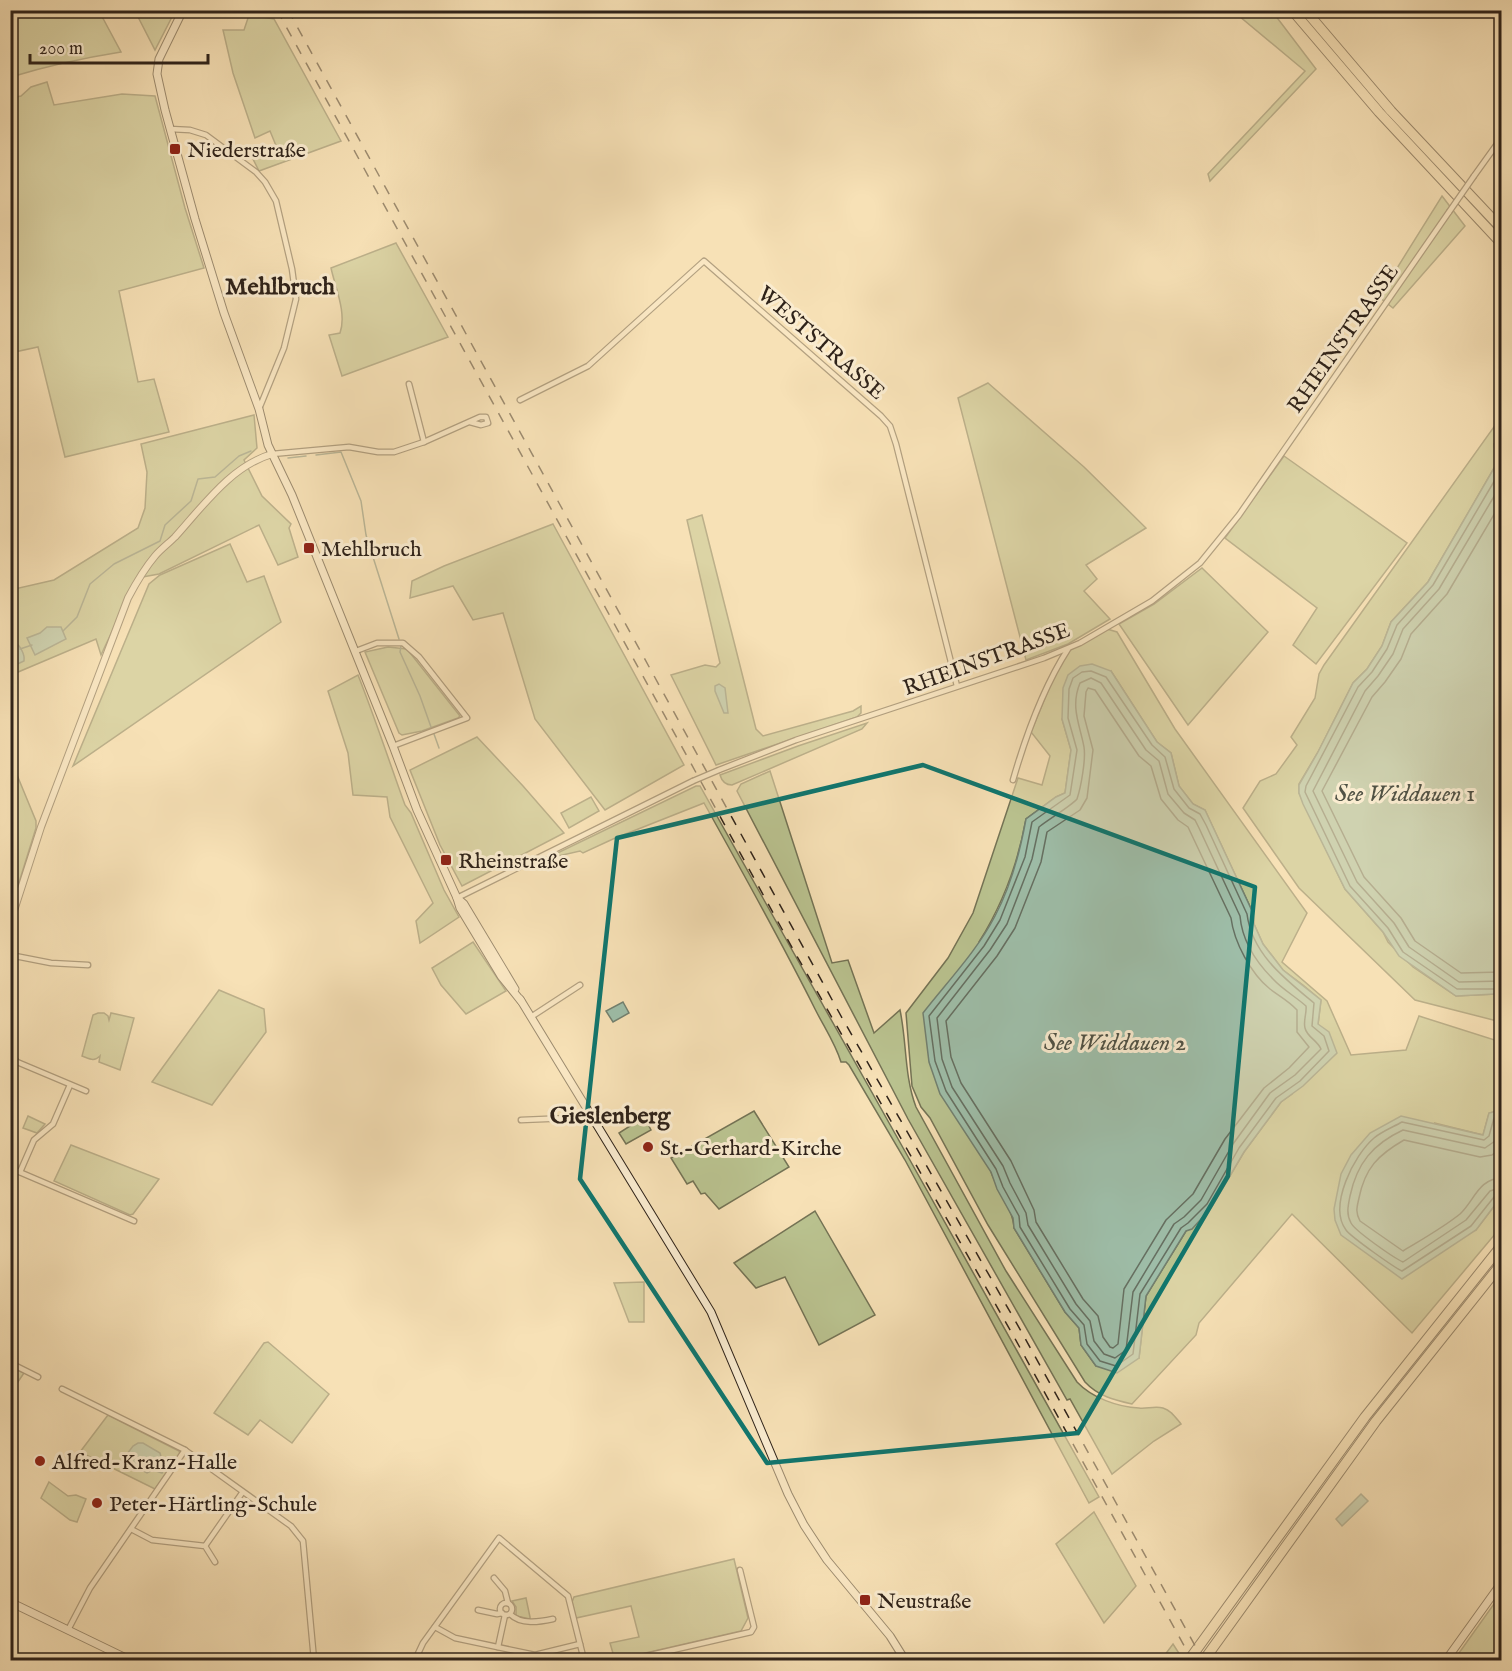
<svg xmlns="http://www.w3.org/2000/svg" width="1512" height="1671" font-family="'IM FELL English',serif">
  <rect width="100%" height="100%" fill="#f7e1b6"/>
  <filter id="stains"><feTurbulence type="fractalNoise" baseFrequency=".00333" numOctaves="4"/><feColorMatrix values="0 0 0 0 .2 0 0 0 0 .09 0 0 0 0 .02 0 0 0 .5 -.17"/></filter>
  <radialGradient id="worn" r=".72"><stop offset=".6" stop-color="#630" stop-opacity="0"/><stop offset="1" stop-color="#630" stop-opacity=".3"/></radialGradient>
  <g fill="#bac390" stroke="#747355" stroke-width="1.5" fill-rule="evenodd">
    <path d="M10,11H99L121,52C83,58 47,66 11,77Z"/>
    <path d="M135,11H175L155,50Z"/>
    <path d="M1233,11H1272L1316,69L1210,181L1208,174L1305,71Z"/>
    <path d="M249,15L274,19L341,141L259,171L253,159L277,148L270,131L255,138L233,73L223,30H244Z"/>
    <path d="M47,82L54,105L122,94L155,96L185,208L204,268L119,291L138,382L154,379L169,432L65,457L38,347L10,353L11,98L21,96L31,87Z"/>
    <path d="M1442,196L1465,226L1393,308L1379,297Z"/>
    <path d="M396,243L448,337L342,376L329,335L340,333C347,313 335,287 331,268Z"/>
    <path d="M988,383L1084,467L1146,528L1086,565L1097,579L1084,591L1110,619L1068,644L1026,660L958,398Z"/>
    <path d="M254,415L257,448L244,460L262,496L291,524L289,528L298,557L278,565L259,525L159,574L137,578L101,655L96,639L11,675L10,590L54,580L138,528L145,508L147,472L141,444Z"/>
    <path d="M1501,417V435L1494,444L1497,463L1428,582L1391,622L1382,646L1367,669L1353,683L1318,752L1299,784V793L1345,889L1383,932L1388,942L1413,967L1456,996L1496,994L1501,995V1022L1415,1000L1299,888L1243,808L1260,781L1276,774L1297,745L1291,737L1315,698L1319,674L1324,665Z"/>
    <path d="M1284,456L1407,543L1316,664L1293,645L1317,608L1225,538Z"/>
    <path d="M702,515L756,729L763,736L853,711L861,706V713L857,717L716,765L671,675L705,665L716,667L720,663L687,520Z"/>
    <path d="M553,524L684,765L605,810L535,719L503,613L473,620L453,586L410,598L412,581L444,566Z"/>
    <path d="M230,544L247,582L264,576L281,622L73,766L149,584L160,575Z"/>
    <path d="M1202,568L1268,632L1188,725L1119,624L1154,604Z"/>
    <path d="M1107,629L1117,632L1175,729L1307,913L1282,962L1327,1001L1351,1055L1406,1050L1419,1016L1501,1042V1110L1489,1113L1483,1135L1435,1123L1476,1230L1501,1197V1227L1412,1333L1292,1214L1199,1323L1196,1335L1132,1404C1114,1400 1098,1396 1085,1382L988,1225L930,1118L921,1107L912,1086L906,1013L948,958L973,913L1018,778L1042,785L1050,756L1031,732L1057,669L1066,655L1070,650ZM1111,671L1157,742L1171,753L1179,786L1193,804L1205,810L1253,913L1254,924L1263,944L1283,970L1303,985L1321,1000L1318,1025L1292,1094L1281,1102L1244,1152L1211,1208L1186,1231L1146,1296L1139,1358L1096,1366L1081,1345L1079,1328L1065,1312L1014,1228C1013,1209 998,1191 991,1172L979,942C1003,904 1018,863 1026,819L1056,797L1065,793L1071,750L1062,719Z"/>
    <path d="M388,647L407,649L460,716L458,718L422,731L402,735L399,733L365,652Z"/>
    <path d="M358,675C375,718 389,761 405,805L411,813L444,890L459,917L420,943L416,921L433,903L390,817L387,797L353,795L348,753L328,691Z"/>
    <path d="M867,723L862,729L732,785C726,785 722,782 720,775L798,746Z"/>
    <path d="M477,737L523,786L564,833L462,886L440,845L410,770Z"/>
    <path d="M10,758L36,821V828L16,892L10,891Z"/>
    <path d="M770,771L832,963L848,960L874,1033L900,1010C907,1043 904,1075 916,1107L1006,1271L1077,1382C1092,1398 1118,1407 1139,1408C1146,1409 1155,1406 1163,1408C1171,1410 1176,1418 1181,1424L1154,1441L1112,1474L1070,1399L1067,1400L908,1119L737,791L741,784Z"/>
    <path d="M696,786H700C831,1024 968,1259 1099,1497L1089,1503L905,1160L849,1065L846,1062H841C835,1043 824,1027 815,1009C780,939 742,871 704,803L613,839L583,853L580,851L545,859Z"/>
    <path d="M591,797L599,811L569,828L561,813Z"/>
    <path d="M473,942L506,991L466,1014L441,985L432,968Z"/>
    <path d="M219,990L264,1009L266,1032L212,1105L152,1082Z"/>
    <path d="M98,1013H104L108,1016L109,1020L111,1013L134,1018L120,1070L99,1062L100,1056C94,1062 90,1059 82,1056L93,1015Z"/>
    <path d="M754,1111L789,1167L719,1209L705,1193L701,1194L693,1181L687,1184L671,1158Z"/>
    <path d="M28,1116L45,1124L37,1133L23,1128Z"/>
    <path d="M644,1117L651,1130L626,1144L619,1133Z"/>
    <path d="M71,1145L159,1179L133,1214L130,1215L54,1181Z"/>
    <path d="M815,1211L875,1315L819,1345L785,1277L756,1288L734,1263Z"/>
    <path d="M644,1282V1322H629L614,1283Z"/>
    <path d="M268,1342L329,1394L292,1443L260,1420L248,1435L214,1413L264,1343Z"/>
    <path d="M11,1367L24,1373L11,1392Z"/>
    <path d="M108,1415L179,1451L180,1454L155,1489L80,1452Z"/>
    <path d="M49,1482L68,1496L76,1495L86,1499L77,1522L70,1520L41,1498Z"/>
    <path d="M1094,1512L1136,1586L1104,1623L1056,1544Z"/>
    <path d="M734,1559L748,1618L741,1631L615,1660L610,1643L639,1637L631,1606L576,1618L572,1602L574,1597Z"/>
    <path d="M1501,1594V1660H1454Z"/>
    <path d="M526,1598L530,1617V1619L516,1616V1607L512,1601Z"/>
    <path d="M1173,1644L1180,1655L1176,1660H1161Z"/>
  </g>
  <g fill="#9ebea9" stroke="#728070" stroke-width="1.5">
    <path d="M1501,435V995L1496,994L1456,996L1399,956L1383,932L1345,889L1303,804L1299,793V785L1318,752L1353,683L1367,669L1382,646L1391,622L1428,582L1497,463L1494,444Z"/>
    <path d="M47,627H61L66,639L35,655L27,638L40,633Z"/>
    <path d="M14,642C20,645 25,654 24,661L11,667V644Z"/>
    <path d="M1092,664L1111,671L1157,742L1171,753L1179,786L1193,804L1205,810L1253,913L1254,924L1263,944L1283,970L1321,1000L1318,1024L1329,1032L1337,1053L1303,1086L1281,1102L1244,1152L1211,1208L1192,1229L1186,1231L1146,1296L1139,1358L1117,1373L1096,1366L1081,1345L1079,1328L1065,1312L1014,1228L1013,1218L997,1189L991,1172L940,1094L929,1062L923,1013C947,982 977,951 995,916C1011,886 1020,852 1026,819L1056,797L1065,793L1071,750L1062,719L1063,688L1068,675L1080,666Z"/>
    <path d="M719,684L725,688L728,713H724L715,691V686Z"/>
    <path d="M623,1002L629,1013L613,1022L606,1011Z"/>
    <path d="M1501,1110V1197L1476,1230L1402,1279L1341,1235L1335,1220L1334,1209L1341,1174L1351,1155L1370,1133L1401,1116L1483,1135L1489,1113Z"/>
    <path d="M138,1443H143L160,1453L161,1457L157,1464L164,1469L162,1473L153,1470L147,1473L126,1462L124,1458L133,1446Z"/>
    <path d="M1361,1494L1368,1501L1342,1526L1336,1519Z"/>
  </g>
  <g fill="none" stroke-linecap="round" stroke-linejoin="round">
    <g stroke="#667062" stroke-width="1.5">
      <path d="M1502,468L1433,585L1397,625L1387,649L1372,672L1358,687L1306,786L1305,792L1350,886L1388,928L1403,952L1457,989H1502"/>
      <path d="M1502,483L1439,589L1403,629L1393,654L1378,676L1365,691L1313,791L1357,882L1394,923L1409,947L1459,982L1502,981"/>
      <path d="M1502,501L1447,594L1411,634L1401,659L1385,682L1372,697L1322,791L1364,877L1401,918L1415,941L1461,973L1502,972"/>
      <path d="M1091,671L1106,677L1152,745L1165,757L1174,789L1189,808L1200,814L1206,825L1247,914C1252,954 1285,979 1314,1003L1312,1026L1324,1036L1329,1051L1300,1081L1276,1098L1239,1148L1207,1204L1188,1223L1181,1228L1140,1294L1133,1354L1116,1366L1100,1361L1087,1344L1084,1325L1070,1309L1020,1227L1019,1216L1003,1187L996,1169L946,1091L935,1061L929,1016L984,946L1000,920L1025,857L1032,822L1070,795L1077,750L1068,718L1069,689L1073,678L1082,672Z"/>
      <path d="M1091,678L1101,683L1146,750L1159,761L1168,794L1184,813L1195,820L1199,828L1240,916C1242,940 1256,962 1273,979C1282,989 1296,997 1306,1006C1307,1013 1303,1021 1305,1028C1307,1037 1317,1040 1321,1049L1295,1075L1270,1093L1233,1144L1201,1200L1184,1217L1174,1224L1133,1292L1126,1350L1115,1358L1104,1354L1094,1341L1090,1321L1076,1304L1028,1225L1026,1213L1010,1183L1003,1166L952,1087L942,1059L937,1018L990,950L1007,924L1032,859L1039,827C1049,819 1071,806 1077,799C1081,787 1086,759 1084,747C1080,725 1070,707 1080,683Z"/>
      <path d="M1088,688L1095,690L1139,756L1151,766L1161,799L1178,820L1188,827L1231,918C1234,942 1251,974 1270,989C1279,996 1289,1001 1297,1010V1032L1309,1047L1289,1068L1264,1088L1225,1139L1193,1194L1166,1220L1124,1289L1118,1344L1113,1348L1110,1347L1103,1337L1098,1316L1083,1299L1036,1222L1034,1210L1011,1161L961,1083L951,1057L946,1021L997,956L1015,928L1041,862L1047,832L1080,810L1087,798L1093,750L1084,716L1086,692Z"/>
      <path d="M1502,1116L1494,1118L1489,1136L1484,1140L1402,1122C1393,1127 1381,1132 1374,1138C1354,1155 1328,1206 1346,1230C1351,1237 1395,1268 1402,1271L1471,1226L1494,1197L1502,1194"/>
      <path d="M1502,1123L1495,1141L1485,1148L1403,1130C1373,1144 1357,1163 1350,1196C1348,1206 1346,1214 1351,1223C1355,1231 1394,1258 1403,1262L1466,1220L1490,1191L1502,1187"/>
      <path d="M1502,1147L1492,1155L1480,1157L1404,1140C1378,1155 1365,1168 1359,1198C1357,1207 1355,1212 1360,1221L1403,1251C1421,1240 1444,1227 1460,1214C1474,1201 1479,1178 1502,1178"/>
    </g>
    <g stroke="#728070" stroke-width="1.5">
      <path d="M316,455L341,452L361,501L366,535L399,639"/>
      <path d="M288,458L306,456"/>
      <path d="M63,631L77,617L90,584L114,564L160,541L165,525L191,501L198,479L215,477L239,456L251,451"/>
      <path d="M401,646L400,652L420,696L431,727"/>
      <path d="M20,649L32,645"/>
      <path d="M434,734L439,748"/>
    </g>
    <defs>
      <g id="minor">
        <path d="M170,129L190,130L206,135L256,172L265,182L276,201L292,269L296,299L284,348L259,409"/>
        <path d="M1474,176L1502,137"/>
        <path d="M409,384L424,442"/>
        <path d="M520,400L588,366L704,261L881,416L890,426L896,444L957,686"/>
        <path d="M272,454L349,447L378,452H394L424,442L480,417H486L488,423L481,425L470,422"/>
        <path d="M356,651L377,643H403L419,657L467,718L393,746"/>
        <path d="M719,770L796,740L1044,658L1080,643L1152,601L1200,563L1239,515L1449,212"/>
        <path d="M1013,780C1026,735 1043,688 1068,649"/>
        <path d="M457,898L693,781"/>
        <path d="M10,955L51,963L88,965"/>
        <path d="M531,1017L580,985"/>
        <path d="M10,1059L86,1091"/>
        <path d="M10,1074L16,1061"/>
        <path d="M521,1120L593,1117"/>
        <path d="M10,1168L134,1221"/>
        <path d="M20,1172L34,1140L53,1124L70,1085"/>
        <path d="M10,1363L38,1377"/>
        <path d="M62,1389L185,1450L291,1526L303,1541L314,1660"/>
        <path d="M131,1529L152,1540L205,1546L215,1562"/>
        <path d="M205,1546L242,1493"/>
        <path d="M494,1578L505,1591L508,1603"/>
        <circle cx="506" cy="1609" r="6"/>
        <path d="M478,1610L497,1614L502,1613"/>
        <path d="M510,1614C521,1625 539,1622 553,1619"/>
        <path d="M435,1627L455,1638L535,1655L580,1644"/>
        <path d="M68,1630L90,1588L185,1450"/>
        <path d="M498,1647L505,1615"/>
        <path d="M415,1660L423,1643L499,1538L568,1596L584,1660"/>
        <path d="M629,1660L751,1632L754,1627L740,1570"/>
      </g>
      <path id="tertiary" d="M10,923L41,827L128,598C136,583 144,569 155,556C161,549 169,543 175,537C203,506 231,466 272,454"/>
      <g id="secondary">
        <path d="M183,10L159,59L157,74L165,110L195,219L224,313L259,409L268,445L292,495L393,746L417,810L457,898L460,908L501,976L521,1001"/>
        <path d="M457,898L464,904L515,989"/>
        <path d="M520,999L711,1312L788,1494L804,1525L827,1560L890,1636L905,1660"/>
        <path d="M10,1602L130,1660"/>
        <path d="M1446,1660L1502,1582"/>
      </g>
      <g id="motorway">
        <path d="M1292,10L1379,112L1502,244"/>
        <path d="M1305,10L1391,111L1502,229"/>
        <path d="M1189,1660L1365,1417L1502,1245"/>
        <path d="M1204,1660L1376,1421L1502,1263"/>
      </g>
    </defs>
    <use href="#minor" stroke="#615241" stroke-width="7"/>
    <use href="#tertiary" stroke="#615241" stroke-width="8"/>
    <use href="#secondary" stroke="#2f231a" stroke-width="9"/>
    <use href="#motorway" stroke="#2f231a" stroke-width="11"/>
    <use href="#minor" stroke="#faecd0" stroke-width="4.5"/>
    <use href="#tertiary" stroke="#faecd0" stroke-width="6"/>
    <use href="#secondary" stroke="#faecd0" stroke-width="7"/>
    <use href="#motorway" stroke="#f7e1b6" stroke-width="9"/>
    <g stroke="#2f231a" stroke-width="1.5" stroke-dasharray="10 10" stroke-linecap="butt">
      <path d="M277,10L794,951L1013,1335L1192,1660"/>
      <path d="M288,10L841,1016L1021,1331L1203,1660"/>
    </g>
    <defs>
      <g id="minor-bridge">
        <path d="M1449,212L1474,176"/>
        <path d="M693,781L719,770"/>
      </g>
    </defs>
    <use href="#minor-bridge" stroke="#615241" stroke-width="7" stroke-linecap="butt"/>
    <use href="#minor-bridge" stroke="#faecd0" stroke-width="4.5"/>
  </g>
  <path d="M0 0H1512V1671H0ZM923,765L1255,887L1228,1176L1078,1433L767,1463L580,1179L617,838Z" fill="#f7e1b6" fill-opacity=".55" fill-rule="evenodd"/>
  <path fill="none" stroke="#0f766e" stroke-width="4.5" stroke-linejoin="round" d="M923,765L1255,887L1228,1176L1078,1433L767,1463L580,1179L617,838Z"/>
  <g fill="#8f2418" stroke="#faecd0" stroke-width="2">
    <rect x="169" y="143" width="12" height="12" rx="3"/>
    <rect x="303" y="542" width="12" height="12" rx="3"/>
    <rect x="440" y="854" width="12" height="12" rx="3"/>
    <circle cx="648" cy="1147" r="6"/>
    <circle cx="40" cy="1461" r="6"/>
    <circle cx="97" cy="1503" r="6"/>
    <rect x="859" y="1594" width="12" height="12" rx="3"/>
  </g>
  <g text-anchor="middle" stroke-width="6" stroke-linejoin="round" paint-order="stroke">
    <g font-size="22" fill="#2f231a" stroke="#faecd0" text-anchor="start">
      <text x="187" y="157">Niederstraße</text>
      <text x="321" y="556">Mehlbruch</text>
      <text x="458" y="868">Rheinstraße</text>
      <text x="660" y="1155">St.-Gerhard-Kirche</text>
      <text x="52" y="1469">Alfred-Kranz-Halle</text>
      <text x="109" y="1511">Peter-Härtling-Schule</text>
      <text x="877" y="1608">Neustraße</text>
    </g>
    <g font-size="22" fill="#2f231a" stroke="#faecd0">
      <text transform="translate(1342 338) rotate(-55)" y="8">RHEINSTRASSE</text>
      <text transform="translate(822 342) rotate(41)" y="8">WESTSTRASSE</text>
      <text transform="translate(986 658) rotate(-20)" y="8">RHEINSTRASSE</text>
    </g>
    <g font-size="24" font-weight="bold" fill="#2f231a" stroke="#faecd0">
      <text x="280" y="294">Mehlbruch</text>
      <text x="610" y="1123">Gieslenberg</text>
    </g>
    <g font-size="24" font-style="italic" fill="#505245" stroke="#faecd0">
      <text x="1405" y="801">See Widdauen 1</text>
      <text x="1115" y="1050">See Widdauen 2</text>
    </g>
  </g>
  <rect width="1512" height="1671" fill="none" stroke="#f7e1b6" stroke-width="36"/>
  <rect x="12" y="12" width="1488" height="1647" fill="none" stroke="#2f231a" stroke-width="3"/>
  <rect x="18" y="18" width="1476" height="1635" fill="none" stroke="#2f231a" stroke-width="1.5"/>
  <path d="M30 54v9h178v-9" fill="none" stroke="#2f231a" stroke-width="3"/>
  <text x="39" y="54" font-size="18" fill="#2f231a" stroke="#faecd0" stroke-width="4.5" paint-order="stroke">200 m</text>
  <rect width="100%" height="100%" filter="url(#stains)"/>
  <rect width="100%" height="100%" fill="url(#worn)"/>
</svg>
